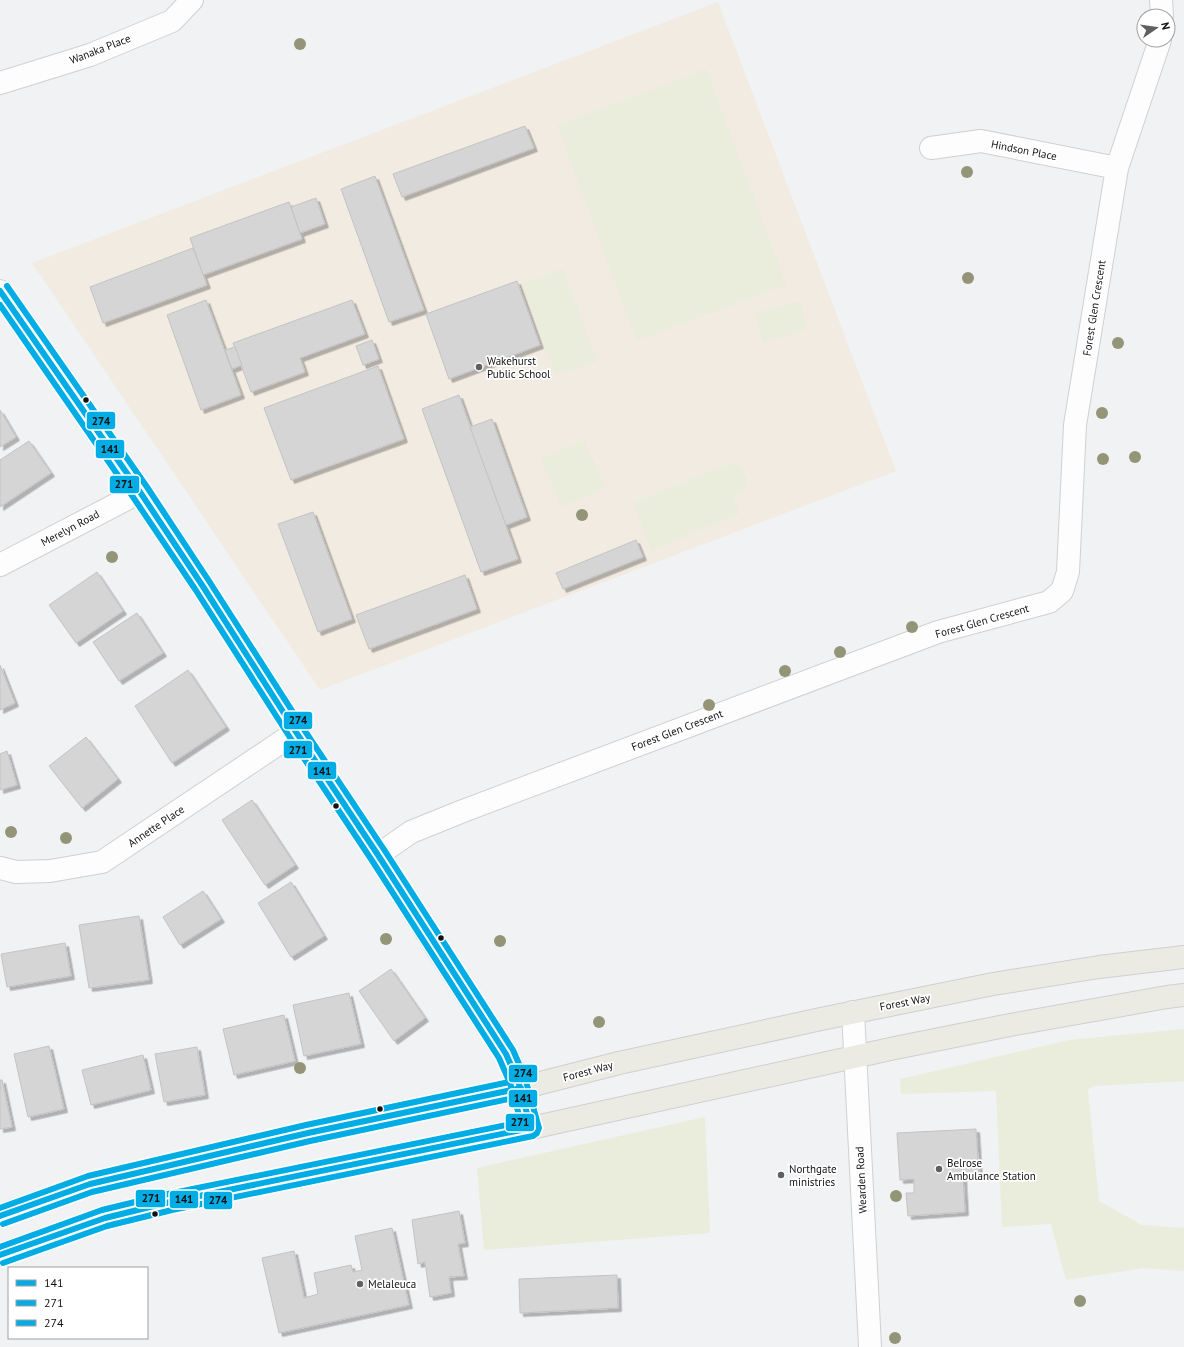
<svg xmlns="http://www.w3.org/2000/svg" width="1184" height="1347" font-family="'PT Sans',sans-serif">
  <defs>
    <filter id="shadow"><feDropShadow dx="3.5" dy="3.5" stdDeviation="0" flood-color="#0004"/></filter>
  </defs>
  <rect width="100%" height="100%" fill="#f1f2f4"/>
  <path fill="#f2ebe1" d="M718,2L896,471L320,690L32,263Z"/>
  <g fill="#eaecdc">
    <path d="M706,69L786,285L637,341L557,125Z"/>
    <path d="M562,269L597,361L556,376L522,284Z"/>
    <path d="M800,301L807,330L763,342L756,313Z"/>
    <path d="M584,440L605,488L562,507L541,459Z"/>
    <path d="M730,463L741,468L747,480L743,491L732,496L739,514L652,550L633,503Z"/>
    <path d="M1184,1029V1081L1093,1086L1088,1090L1099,1201L1142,1225L1184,1228V1271L1144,1268L1066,1280L1051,1224L1002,1227L996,1091L901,1094L900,1079L1069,1040Z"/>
    <path d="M705,1117L710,1233L484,1250L477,1168Z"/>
  </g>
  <g fill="#d6d5d6" stroke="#c3c3c4" filter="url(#shadow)">
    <path d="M525,126L534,148L402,197L393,174Z"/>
    <path d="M375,176L424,310L389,322L341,189Z"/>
    <path d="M316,198L325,224L300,233L291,207Z"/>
    <path d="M289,202L302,239L203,275L190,238Z"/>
    <path d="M193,248L207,285L103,323L90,287Z"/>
    <path d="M517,281L540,345L449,379L426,314Z"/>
    <path d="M206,300L241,395L201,410L167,315Z"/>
    <path d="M352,300L365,334L300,358L305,372L251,392L233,343Z"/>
    <path d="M372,340L379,359L363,365L356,346Z"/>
    <path d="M235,347L242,365L232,369L225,350Z"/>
    <path d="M378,366L404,439L291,480L264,408Z"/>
    <path d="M459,395L518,559L481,572L422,409Z"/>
    <path d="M0,410L16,437L0,447Z"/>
    <path d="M492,419L527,517L506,525L470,427Z"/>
    <path d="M29,441L51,473L0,507V460Z"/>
    <path d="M313,512L352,619L318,632L278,524Z"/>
    <path d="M636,540L643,557L563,589L556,573Z"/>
    <path d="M97,572L123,611L76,643L49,605Z"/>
    <path d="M465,575L477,609L369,649L356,615Z"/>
    <path d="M137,613L163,653L119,681L93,642Z"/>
    <path d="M0,665L15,703L0,710Z"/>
    <path d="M188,670L226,727L172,763L135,706Z"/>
    <path d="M86,737L118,779L82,808L49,766Z"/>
    <path d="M7,751L17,785L0,790V754Z"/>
    <path d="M252,800L295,865L265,885L222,820Z"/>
    <path d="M291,882L324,936L291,957L258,903Z"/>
    <path d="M203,891L221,919L180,945L163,917Z"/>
    <path d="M139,916L149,980L89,988L79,925Z"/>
    <path d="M65,943L71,976L7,987L1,954Z"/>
    <path d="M391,969L425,1018L394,1041L359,991Z"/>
    <path d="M349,993L361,1044L304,1056L293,1005Z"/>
    <path d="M284,1015L295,1061L234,1075L223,1029Z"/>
    <path d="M49,1046L64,1109L28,1117L14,1054Z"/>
    <path d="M197,1047L205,1095L164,1102L155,1054Z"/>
    <path d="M143,1055L151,1090L91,1105L82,1070Z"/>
    <path d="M0,1080H2L12,1127L0,1129Z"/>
    <path d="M976,1129L979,1175L963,1176L965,1212L908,1216L906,1193H914V1179L900,1180L897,1133Z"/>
    <path d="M459,1211L465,1243L458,1244L464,1276L449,1277L451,1293L430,1297L425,1262L418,1264L412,1220Z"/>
    <path d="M392,1228L409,1305L279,1333L262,1258L294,1251L304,1298L318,1294L314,1273L351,1265L353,1272L362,1270L355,1236Z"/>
    <path d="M617,1275L618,1308L520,1313L519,1279Z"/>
  </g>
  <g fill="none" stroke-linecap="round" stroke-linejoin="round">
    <defs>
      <g id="minor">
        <path d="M1161,0L1162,16"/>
        <path d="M0,83L90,55L172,21L192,0"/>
        <path d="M931,148L981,141L1117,168"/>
        <path d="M0,291L140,492L202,585L296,732L378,855L438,950L506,1054C519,1077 524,1102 531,1128"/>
        <path d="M0,565L140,492"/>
        <path d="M378,855L411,832L463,811L938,632L1049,602L1062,591L1068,572L1075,425L1117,168L1160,40"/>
        <path d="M0,868L16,872L50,871L102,862L296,732"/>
        <path d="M853,1012L870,1347"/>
      </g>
      <g id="major">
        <path d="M0,1216L90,1184L308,1133L521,1088L619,1063L821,1019L993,984L1099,967L1184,957"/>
        <path d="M0,1255L105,1218L170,1202L531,1128L895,1048L1010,1025L1167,997L1184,995"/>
      </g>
    </defs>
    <use href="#minor" stroke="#cfd0d2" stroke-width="24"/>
    <use href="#major" stroke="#cfcfd0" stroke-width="24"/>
    <use href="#minor" stroke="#fdfdfd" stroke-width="22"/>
    <use href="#major" stroke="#ebebe4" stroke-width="22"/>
    <defs>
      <g id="bus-1">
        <path d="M0,291L140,492L202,585L296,732L378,855L506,1054L518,1081L531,1128L170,1202L105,1218L0,1255"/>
        <path d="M0,1216L90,1184L308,1133L521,1088"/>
      </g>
      <g id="bus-2">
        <path d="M0,305L133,497L195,589L289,736L371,859L499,1058L510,1083L521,1122L168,1194L102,1210L0,1247"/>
        <path d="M3,1224L92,1192L310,1141L523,1096"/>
      </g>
      <g id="bus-3">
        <path d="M0,1208L88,1176L306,1125L519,1080"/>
        <path d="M3,1263L107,1226L172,1210L533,1136L537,1133L539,1128L525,1078L513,1050L385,851L303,728L209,581L147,487L7,286"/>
      </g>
    </defs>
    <use href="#bus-1" stroke="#fff" stroke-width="9"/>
    <use href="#bus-2" stroke="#fff" stroke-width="9"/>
    <use href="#bus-3" stroke="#fff" stroke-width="9"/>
    <use href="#bus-1" stroke="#01ade4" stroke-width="6"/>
    <use href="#bus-2" stroke="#01ade4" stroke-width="6"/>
    <use href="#bus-3" stroke="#01ade4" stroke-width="6"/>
  </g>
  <g fill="#949578">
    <circle cx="300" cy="44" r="6"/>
    <circle cx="967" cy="172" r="6"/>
    <circle cx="968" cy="278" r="6"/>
    <circle cx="1118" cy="343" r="6"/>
    <circle cx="1102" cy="413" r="6"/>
    <circle cx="1135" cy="457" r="6"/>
    <circle cx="1103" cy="459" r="6"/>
    <circle cx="582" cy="515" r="6"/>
    <circle cx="112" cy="557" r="6"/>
    <circle cx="912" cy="627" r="6"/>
    <circle cx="840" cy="652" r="6"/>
    <circle cx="785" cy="671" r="6"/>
    <circle cx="709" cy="705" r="6"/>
    <circle cx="11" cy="832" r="6"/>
    <circle cx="66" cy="838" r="6"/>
    <circle cx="386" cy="939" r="6"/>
    <circle cx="500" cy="941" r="6"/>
    <circle cx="599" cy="1022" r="6"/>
    <circle cx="300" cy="1068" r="6"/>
    <circle cx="896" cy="1196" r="6"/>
    <circle cx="1080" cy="1301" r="6"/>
    <circle cx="895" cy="1338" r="6"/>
  </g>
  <g fill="#606062" stroke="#fff" stroke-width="1.5">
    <circle cx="479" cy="367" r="4"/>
    <circle cx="939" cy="1169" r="4"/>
    <circle cx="781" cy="1175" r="4"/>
    <circle cx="360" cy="1284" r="4"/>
  </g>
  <g fill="#121213" stroke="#fff" stroke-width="1.5">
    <circle cx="86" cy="400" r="3.5"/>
    <circle cx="336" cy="806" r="3.5"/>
    <circle cx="441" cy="938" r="3.5"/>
    <circle cx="380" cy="1109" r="3.5"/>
    <circle cx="155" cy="1214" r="3.5"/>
  </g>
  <g text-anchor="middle" stroke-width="3.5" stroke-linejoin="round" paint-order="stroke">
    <g font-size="11" fill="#121213" stroke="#fff">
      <text transform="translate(100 49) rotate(-21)" y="4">Wanaka Place</text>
      <text transform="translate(1024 150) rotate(11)" y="4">Hindson Place</text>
      <text transform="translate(1094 308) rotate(-81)" y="4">Forest Glen Crescent</text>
      <text transform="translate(70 528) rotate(-28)" y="4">Merelyn Road</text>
      <text transform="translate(982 621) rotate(-16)" y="4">Forest Glen Crescent</text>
      <text transform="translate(677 730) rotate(-21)" y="4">Forest Glen Crescent</text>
      <text transform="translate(156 826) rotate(-34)" y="4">Annette Place</text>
      <text transform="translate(905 1002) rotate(-11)" y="4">Forest Way</text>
      <text transform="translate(588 1071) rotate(-15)" y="4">Forest Way</text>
      <text transform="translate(861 1180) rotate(-93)" y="4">Wearden Road</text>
    </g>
    <g font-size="11" fill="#121213" stroke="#fff" text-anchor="start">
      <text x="487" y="365">Wakehurst<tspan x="487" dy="13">Public School</tspan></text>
      <text x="947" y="1167">Belrose<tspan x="947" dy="13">Ambulance Station</tspan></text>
      <text x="789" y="1173">Northgate<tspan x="789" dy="13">ministries</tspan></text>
      <text x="368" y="1288">Melaleuca</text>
    </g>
  </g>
  <g stroke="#fff" stroke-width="1.5">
    <rect x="86" y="411" width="30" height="19" rx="4" fill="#01ade4"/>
    <rect x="95" y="439" width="30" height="20" rx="4" fill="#01ade4"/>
    <rect x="109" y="475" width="31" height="19" rx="4" fill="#01ade4"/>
    <rect x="283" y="711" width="30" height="19" rx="4" fill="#01ade4"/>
    <rect x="283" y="740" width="30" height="19" rx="4" fill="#01ade4"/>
    <rect x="307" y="761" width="30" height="19" rx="4" fill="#01ade4"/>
    <rect x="508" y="1064" width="30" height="19" rx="4" fill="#01ade4"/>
    <rect x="508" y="1089" width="30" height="19" rx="4" fill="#01ade4"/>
    <rect x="505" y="1113" width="30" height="19" rx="4" fill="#01ade4"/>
    <rect x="135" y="1189" width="31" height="19" rx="4" fill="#01ade4"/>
    <rect x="169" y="1190" width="30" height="19" rx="4" fill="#01ade4"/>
    <rect x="203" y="1191" width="30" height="19" rx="4" fill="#01ade4"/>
  </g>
  <g font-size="11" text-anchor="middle" font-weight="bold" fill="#111">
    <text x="101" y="425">274</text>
    <text x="110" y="453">141</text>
    <text x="124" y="488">271</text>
    <text x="298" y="724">274</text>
    <text x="298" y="754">271</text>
    <text x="322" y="775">141</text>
    <text x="523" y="1077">274</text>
    <text x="523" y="1102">141</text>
    <text x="520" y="1126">271</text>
    <text x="151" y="1202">271</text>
    <text x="184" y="1203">141</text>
    <text x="218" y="1204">274</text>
  </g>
  <rect x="8" y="1267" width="140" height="72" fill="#ffffff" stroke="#a0a0a1"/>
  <rect x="16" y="1280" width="20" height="6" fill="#01ade4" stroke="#a0a0a1"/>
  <text x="44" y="1287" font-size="12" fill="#121213">141</text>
  <rect x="16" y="1300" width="20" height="6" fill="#01ade4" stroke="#a0a0a1"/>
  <text x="44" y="1307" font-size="12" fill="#121213">271</text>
  <rect x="16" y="1320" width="20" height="6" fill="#01ade4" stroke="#a0a0a1"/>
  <text x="44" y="1327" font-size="12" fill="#121213">274</text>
  <g transform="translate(1156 28) rotate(77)"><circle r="19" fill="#ffffff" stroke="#a0a0a1"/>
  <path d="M0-3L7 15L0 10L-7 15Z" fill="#606062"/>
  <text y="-6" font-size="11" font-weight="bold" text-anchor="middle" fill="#121213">N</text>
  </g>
</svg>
